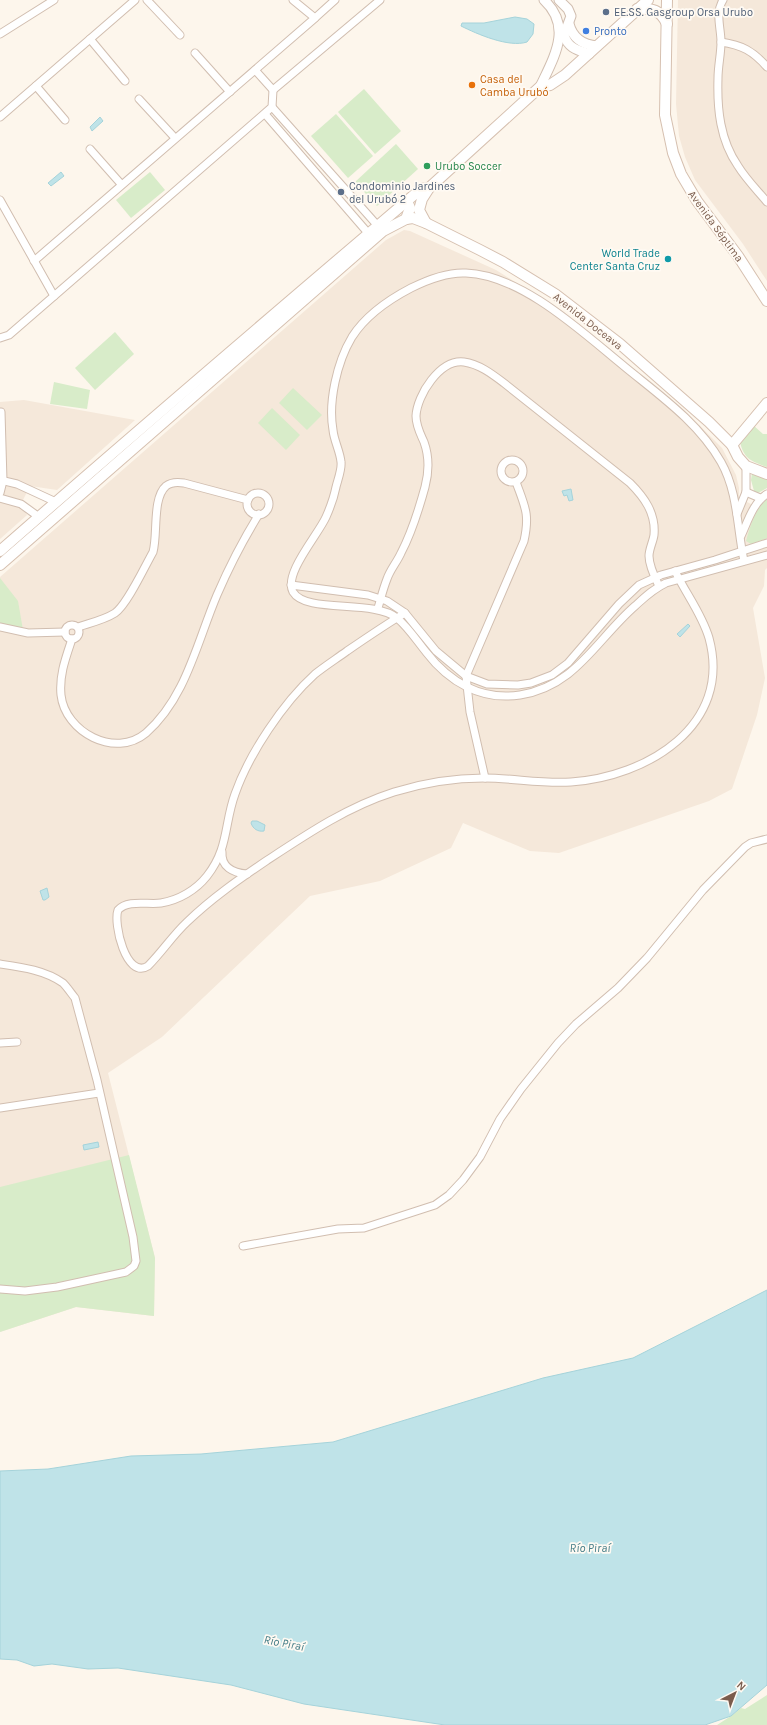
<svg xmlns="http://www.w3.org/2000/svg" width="767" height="1725" font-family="Karla,sans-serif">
  <rect width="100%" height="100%" fill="#fdf6ec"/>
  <g fill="#f5e8da">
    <path d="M678,0H767V281L743,244L695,180L685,157L679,136L676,104Z"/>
    <path d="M404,230L410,231L496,270L564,312L687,413L722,448L736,475L739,488V498L767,512V568L765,570L764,586L753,608L765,678L757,715L732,789L709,801L559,853L530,851L463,823L451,848L380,881L310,896L162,1037L108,1073L155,1258L154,1316L76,1307L0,1332V577L386,240Z"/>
    <path d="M24,400L135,420L57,490L30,486L21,504L27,515L0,539V402Z"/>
  </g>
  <g fill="#d8ecc9">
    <path d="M364,89L401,131L375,154L338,112Z"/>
    <path d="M336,114L373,156L348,178L311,136Z"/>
    <path d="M396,144L418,169L377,206L355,182Z"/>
    <path d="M150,172L165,190L131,218L116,200Z"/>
    <path d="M115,332L134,354L95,390L75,368Z"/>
    <path d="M54,382L90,390L87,409L50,404Z"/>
    <path d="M293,388L322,415L307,430L279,403Z"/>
    <path d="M272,408L300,435L286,450L258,423Z"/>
    <path d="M753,425L763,434H767V467C751,461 744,459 740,442Z"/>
    <path d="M752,473L767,479V488L758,493L754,491L751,480Z"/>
    <path d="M767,499V538L751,544L746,541C750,527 755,509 767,499Z"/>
    <path d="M0,578L18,601L23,630L0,624Z"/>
    <path d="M129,1155L155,1258L154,1316L76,1307L0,1332V1187Z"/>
    <path d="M767,1695V1725H717L731,1716L741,1708L745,1709Z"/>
  </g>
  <g fill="#bfe3e8" stroke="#a5d3da">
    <path d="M515,17L527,19L534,24L533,34L527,42C509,48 477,34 461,26L462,23H484Z"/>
    <path d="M100,117L103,121L92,131L90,127Z"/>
    <path d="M61,172L64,176L51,186L48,183Z"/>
    <path d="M571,489L573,500L569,501L567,495L564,496L562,491Z"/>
    <path d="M688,624L690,626L680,637L677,634Z"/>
    <path d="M252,821H257L265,825L264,831C258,832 253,829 251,823Z"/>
    <path d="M47,888L49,897L45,900H43L40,891Z"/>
    <path d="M98,1142L99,1147L84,1150L83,1145Z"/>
    <path d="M767,1290V1685L731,1716L705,1725H445L304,1704L231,1685L118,1668L88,1669L52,1664L34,1666L17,1660L0,1659V1471L48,1469L131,1456L201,1454L333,1442L543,1378L633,1358Z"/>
  </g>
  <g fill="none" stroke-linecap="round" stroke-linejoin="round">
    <defs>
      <g id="minor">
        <path d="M147,0L180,35"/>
        <path d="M723,0C715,13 721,28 721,42C721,54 718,66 718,78C717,109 720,140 738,166C746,179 757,190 767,202"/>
        <path d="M315,18L335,0"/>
        <path d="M0,34L54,0"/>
        <path d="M90,39L125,81"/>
        <path d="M721,42C742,45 753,51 767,67"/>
        <path d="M195,53L230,92"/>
        <path d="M36,86L65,120"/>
        <path d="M273,90L380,0"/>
        <path d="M139,99L175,138"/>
        <path d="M272,107L377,225"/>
        <path d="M265,114L368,233"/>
        <path d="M0,117L135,0"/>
        <path d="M90,149L121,184"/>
        <path d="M0,200L54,296L9,335L0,338"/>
        <path d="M34,261L315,18L293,0"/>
        <path d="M54,296L272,107L273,90L255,70"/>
        <circle cx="512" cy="471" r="11"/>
        <path d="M0,480L17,484L56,502"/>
        <path d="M746,492L760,498"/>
        <path d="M0,493L3,481L1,412"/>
        <circle cx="258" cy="504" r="11"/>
        <path d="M0,498L21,504L39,517"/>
        <path d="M737,514L746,492V466"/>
        <path d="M741,536C748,521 753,503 767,494"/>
        <path d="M744,561C737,528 738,492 721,462C698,422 659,395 625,367C583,333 522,275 466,273C448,272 427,280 411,288C388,300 366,315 352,337C337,362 328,402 333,430C334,441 340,451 341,462C342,469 338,479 336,487C334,497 330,508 326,517C318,535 283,574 293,592C306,614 373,599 397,618C408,627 417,641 426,652C449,682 481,701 520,695C576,686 596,640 635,606C645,597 653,589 666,583L767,555"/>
        <path d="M291,585L368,595L387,601L405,613L436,651L466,676L487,684L518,685L531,683L552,675L568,663L619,604L639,585L661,575L715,560L767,543"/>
        <path d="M378,608C381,598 383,589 387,579C390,570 397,562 401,553C412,532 419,509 425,487C429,472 429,456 424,442C420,433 416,426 416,416C417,395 440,359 464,362C479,364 492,374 504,383L630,483C644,497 656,513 654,535C653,542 649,549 649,556C649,566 655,578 659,586"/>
        <path d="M405,613C385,625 366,638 347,651C336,659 325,666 315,674C283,703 249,754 235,794C224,824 229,848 207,876C196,890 179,900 161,903C148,905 128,899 118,910C113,923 126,980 148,966C162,952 173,935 187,922C212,898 238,880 266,861C307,834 347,807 394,792C423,783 454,778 484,778C513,778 542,784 571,782C646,777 733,726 709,638C702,614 686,594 675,571"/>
        <circle cx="72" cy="632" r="7"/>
        <path d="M0,627L28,633L65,632"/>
        <path d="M78,627C90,623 104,620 115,613C127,605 145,566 153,552C158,535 152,498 166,486C171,482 178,482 184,483L248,500"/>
        <path d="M72,639C66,657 59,675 61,695C65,732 115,759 146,733C186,698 197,642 217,595C229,567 243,540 259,514"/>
        <path d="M485,778L470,712L466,676L524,541C530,514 525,507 516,482"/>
        <path d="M222,852C221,867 233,873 247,874"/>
        <path d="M0,964C21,967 45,970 63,983C67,987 71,993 75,998L97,1080L133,1237L136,1261L134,1266L126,1272L57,1287L25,1291L0,1289"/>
        <path d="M0,1043L17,1042"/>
        <path d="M0,1108L99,1093"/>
        <path d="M243,1246L338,1229L364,1228L435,1205L449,1195L463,1180L480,1157L500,1119L521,1089L558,1043L576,1024L618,988L647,958L703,890L745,847L751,843L767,839"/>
      </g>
      <g id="tertiary">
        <path d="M559,0L568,9L571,16L564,35C568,48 577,50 589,54"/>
        <path d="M569,24C573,39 583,45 597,46"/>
        <path d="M540,87C554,57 573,27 544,0"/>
      </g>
      <g id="secondary">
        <path d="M667,0L665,115L673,153L681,174L697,201L738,256L767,301"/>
        <path d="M637,9C652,8 661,10 667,24"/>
        <path d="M406,219L413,218L426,223L480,250L503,262L555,294L620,344L709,422L732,445L738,457L746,466L767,474"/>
        <path d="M426,223L419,210L422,199L429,188"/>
        <path d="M732,445L767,403"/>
        <path d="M0,551C139,429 280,309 421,189L429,188L540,87L550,85L565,75L648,0"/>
        <path d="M0,565L383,231L406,219L410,208L407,201"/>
      </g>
    </defs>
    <use href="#minor" stroke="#d1beb0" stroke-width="9"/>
    <use href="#tertiary" stroke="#d1beb0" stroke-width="11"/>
    <use href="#secondary" stroke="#d6c0b0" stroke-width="12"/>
    <use href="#minor" stroke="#fff" stroke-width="7"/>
    <use href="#tertiary" stroke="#fff" stroke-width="9"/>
    <use href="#secondary" stroke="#fff" stroke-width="10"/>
  </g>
  <g fill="#5c6f8a" stroke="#fffaf3" stroke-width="1.5">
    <circle cx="606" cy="12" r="4"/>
    <circle cx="341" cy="192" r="4"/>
  </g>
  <circle fill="#3f7fe0" stroke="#fffaf3" stroke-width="1.5" cx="586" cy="31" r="4"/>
  <circle fill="#e8710a" stroke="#fffaf3" stroke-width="1.5" cx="472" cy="85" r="4"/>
  <circle fill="#2e9e5b" stroke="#fffaf3" stroke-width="1.5" cx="427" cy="166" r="4"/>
  <circle fill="#0f9aa8" stroke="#fffaf3" stroke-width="1.5" cx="668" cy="259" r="4"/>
  <g text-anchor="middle" stroke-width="3.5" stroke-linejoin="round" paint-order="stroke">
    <g font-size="11" fill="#4e5e75" stroke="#fffaf3" text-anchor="start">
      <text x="614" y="16">EE.SS. Gasgroup Orsa Urubo</text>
      <text x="349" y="190">Condominio Jardines<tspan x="349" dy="13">del Urubó 2</tspan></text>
    </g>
    <g font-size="11" fill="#366cbe" stroke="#fffaf3" text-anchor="start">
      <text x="594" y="35">Pronto</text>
    </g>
    <g font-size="11" fill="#c56008" stroke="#fffaf3" text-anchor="start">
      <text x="480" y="83">Casa del<tspan x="480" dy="13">Camba Urubó</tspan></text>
    </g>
    <g font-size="11" fill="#27864d" stroke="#fffaf3" text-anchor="start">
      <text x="435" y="170">Urubo Soccer</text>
    </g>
    <g font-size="11" fill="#7a5c4d" stroke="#fffaf3">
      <text transform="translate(716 226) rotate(54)" y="4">Avenida Séptima</text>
      <text transform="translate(588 321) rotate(38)" y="4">Avenida Doceava</text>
    </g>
    <g font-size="11" fill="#0d838f" stroke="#fffaf3" text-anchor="end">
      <text x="660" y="257">World Trade<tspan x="660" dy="13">Center Santa Cruz</tspan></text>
    </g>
    <g font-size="12" font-style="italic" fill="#437c86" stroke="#fffaf3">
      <text x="590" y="1552">Río Piraí</text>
      <text transform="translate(284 1643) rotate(11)" y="4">Río Piraí</text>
    </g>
  </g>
  <g transform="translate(735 1693) rotate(42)" stroke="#fffaf3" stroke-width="3" paint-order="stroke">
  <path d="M0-3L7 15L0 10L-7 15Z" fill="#7a5c4d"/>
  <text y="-6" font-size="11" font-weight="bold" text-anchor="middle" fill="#7a5c4d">N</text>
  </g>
</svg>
